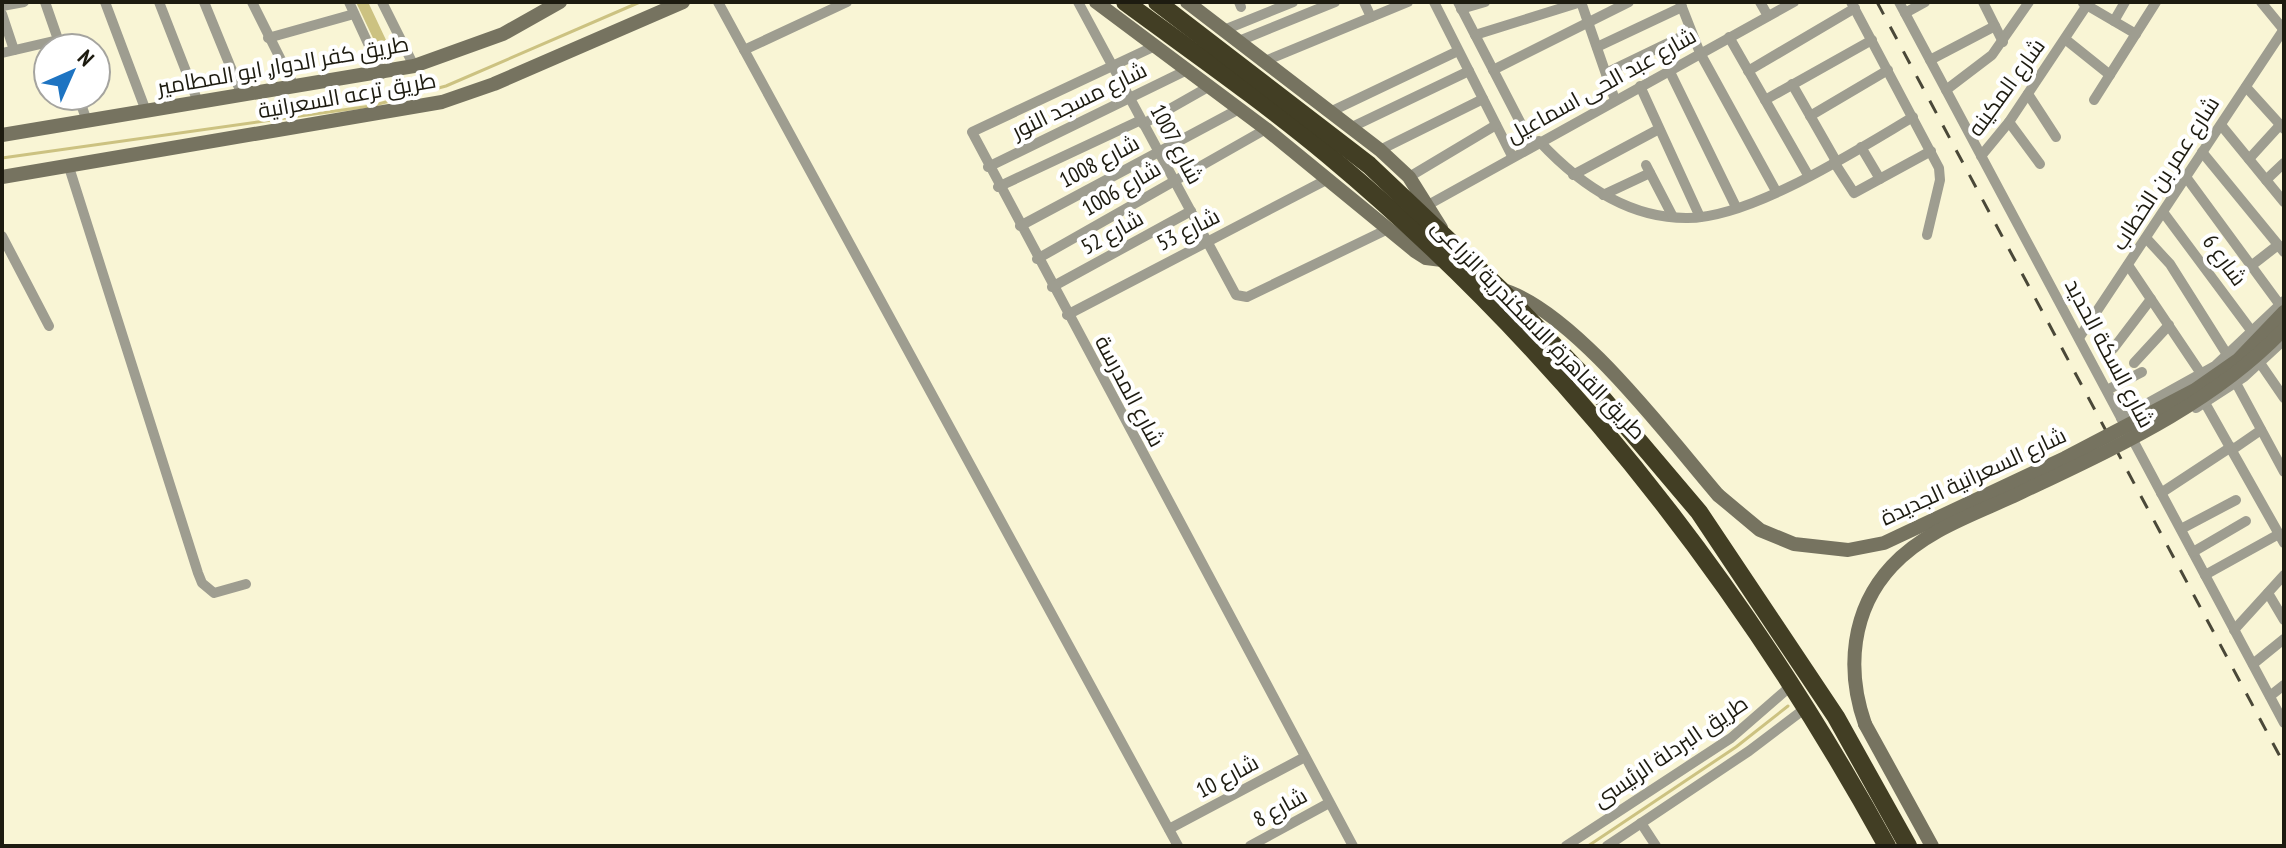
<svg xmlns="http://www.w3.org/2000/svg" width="2286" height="848" font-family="'PT Sans Narrow',Cairo,sans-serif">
  <rect width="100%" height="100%" fill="#f9f5d5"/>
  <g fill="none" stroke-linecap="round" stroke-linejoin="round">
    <g stroke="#ccc281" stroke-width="3">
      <path d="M2,158L371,106L446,86L640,2"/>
      <path d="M1588,846L1736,747L1788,706"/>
    </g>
    <path stroke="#ccc281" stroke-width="11" d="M362,2L388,57"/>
    <g stroke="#9e9d90" stroke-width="10">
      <path d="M45,2L61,48"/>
      <path d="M105,2L146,111"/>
      <path d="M159,2L198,102"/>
      <path d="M204,2L242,95"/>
      <path d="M252,2L294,86"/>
      <path d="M349,2L382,74"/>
      <path d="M382,2L414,66"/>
      <path d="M718,2L1178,846"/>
      <path d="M1078,2L1236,295L1247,297L1388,229"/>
      <path d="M1239,2L1241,7"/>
      <path d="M1364,2L1371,17"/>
      <path d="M1434,2L1512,156"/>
      <path d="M1458,2L1532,145"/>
      <path d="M1680,2L1700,53L1776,191"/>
      <path d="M1760,2L1768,16"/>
      <path d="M1851,2L1939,168L1940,180L1927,235"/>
      <path d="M1899,2L2284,723"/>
      <path d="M1983,2L2003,42"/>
      <path d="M2261,2L2284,30"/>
      <path d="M2083,3L2136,34"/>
      <path d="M2,6L24,2"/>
      <path d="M1461,9L1485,2"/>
      <path d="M1905,13L1925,2"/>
      <path d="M2,14L14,50"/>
      <path d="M2114,21L2125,2"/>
      <path d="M1224,30L1293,2"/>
      <path d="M1475,35L1581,2L1615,100"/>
      <path d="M1729,37L1808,175"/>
      <path d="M268,38L354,14"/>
      <path d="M2065,39L2110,75"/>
      <path d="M1239,41L1335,2"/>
      <path d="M1155,46L972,132L1353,846"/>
      <path d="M1597,47L1682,7"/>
      <path d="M744,50L847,2"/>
      <path d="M2,53L58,40"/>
      <path d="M1930,60L1995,26"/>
      <path d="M1265,61L1408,2"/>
      <path d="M1493,70L1629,2"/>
      <path d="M1669,70L1736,207"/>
      <path d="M1748,71L1855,8"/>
      <path d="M1606,73L1691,32"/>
      <path d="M1792,84L1836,161"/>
      <path d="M1640,86L1700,217"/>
      <path d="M2246,87L2284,129"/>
      <path d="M1946,90L1992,55L2029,2"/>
      <path d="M2028,94L2056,137"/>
      <path d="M78,96L87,121"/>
      <path d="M1765,100L1872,40"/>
      <path d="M2094,100L2156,2"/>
      <path d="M1332,111L1458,51"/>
      <path d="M1810,116L1888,70"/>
      <path d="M2009,122L2040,164"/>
      <path d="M1143,124L1210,86"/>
      <path d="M2221,125L2284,202"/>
      <path d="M1352,127L1469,71"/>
      <path d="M1539,141C1578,183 1627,218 1686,218C1750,219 1857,150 1913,117"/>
      <path d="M1861,147L1880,179"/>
      <path d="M1380,150L1483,99"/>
      <path d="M2202,152L2284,252"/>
      <path d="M1981,156L2009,122L2089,2"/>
      <path d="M2249,159L2280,125"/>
      <path d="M1834,162L1854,193L1931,151"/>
      <path d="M68,164L198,573L202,583L214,593L246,584"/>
      <path d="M1646,165L1673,217"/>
      <path d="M988,167L1187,70"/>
      <path d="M1573,175L1659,129"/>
      <path d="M1409,177L1496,125"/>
      <path d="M2186,177L2280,305"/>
      <path d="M2266,180L2284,163"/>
      <path d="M998,187L1141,120"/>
      <path d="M1603,195L1650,173"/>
      <path d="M1428,205L1794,2"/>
      <path d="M2163,212L2253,333"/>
      <path d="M1020,226L1239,109"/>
      <path d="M2,236L49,326"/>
      <path d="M2146,238L2170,264L2228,356"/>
      <path d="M1037,259L1266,129"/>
      <path d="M2128,265L2202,375"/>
      <path d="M2251,266L2278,245"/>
      <path d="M1052,287L1191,211"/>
      <path d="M1067,315L1328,179"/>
      <path d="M2079,338L2284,29"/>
      <path d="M2113,349L2151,299"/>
      <path d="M2134,363L2169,325"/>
      <path d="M2260,363L2284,398"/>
      <path d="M2236,383L2284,472"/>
      <path d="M2107,390L2142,372"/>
      <path d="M2205,403L2284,543"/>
      <path d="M2196,408L2244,377L2284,340"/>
      <path d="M2121,418L2215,366L2284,301"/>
      <path d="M2232,450L2261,430"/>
      <path d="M2161,493L2231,447"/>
      <path d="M2181,529L2236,500"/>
      <path d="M2193,552L2246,521"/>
      <path d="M2205,575L2279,534"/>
      <path d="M2268,593L2284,620"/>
      <path d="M2234,630L2284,575"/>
      <path d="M2253,664L2284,639"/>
      <path d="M2270,696L2284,685"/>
      <path d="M1641,823L1656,846"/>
      <path d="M1169,829L1303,758"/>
      <path d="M1250,846L1329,803"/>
      <path d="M1566,846L1731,738L1792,685"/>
      <path d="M1607,846L1749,751L1807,707"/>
    </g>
    <g stroke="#767360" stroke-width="14">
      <path d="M1096,2L1266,129L1415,251L1426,258L1442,260"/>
      <path d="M1187,2L1380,150L1409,177L1441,228"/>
      <path d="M2,135L414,66L503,34L560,2"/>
      <path d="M2,177L442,102L494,84L683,2"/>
      <path d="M1500,289C1572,308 1669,438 1718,495"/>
      <path d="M1865,724L1932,846"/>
    </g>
    <g stroke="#423e24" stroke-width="18">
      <path d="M1125,2C1193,52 1263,101 1328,155C1558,347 1743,584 1887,846"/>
      <path d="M1157,2L1369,165L1500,289L1588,381L1699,512L1836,717L1908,846"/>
    </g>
    <path stroke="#4a4838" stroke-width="3" stroke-dasharray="14 14" stroke-linecap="butt" d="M1877,2L2284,764"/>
    <g stroke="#767360" stroke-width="14">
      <path d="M1718,495L1760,530L1794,544L1848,550L1884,543L2065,458L2195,390L2238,360L2284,312"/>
      <path d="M1865,724C1846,670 1851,610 1892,566C1925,530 1975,514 2018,494C2112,449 2212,405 2284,329"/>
    </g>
  </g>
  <g text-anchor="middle" stroke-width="8" stroke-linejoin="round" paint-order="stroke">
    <g font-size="22" fill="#1d1b10" stroke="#fff">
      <text transform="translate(283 65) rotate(-10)" y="8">طريق كفر الدوار, ابو المطامير</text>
      <text transform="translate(1601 85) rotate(-29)" y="8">شارع عبد الحى اسماعيل</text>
      <text transform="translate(2006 87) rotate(-54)" y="8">شارع المكينه</text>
      <text transform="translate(347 95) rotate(-10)" y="8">طريق ترعه السعرانية</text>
      <text transform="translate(1079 100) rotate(-26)" y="8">شارع مسجد النور</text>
      <text transform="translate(1177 144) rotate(62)" y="8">شارع 1007</text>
      <text transform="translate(1099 161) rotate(-28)" y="8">شارع 1008</text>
      <text transform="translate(2165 173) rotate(-57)" y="8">شارع عمر بن الخطاب</text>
      <text transform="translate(1121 188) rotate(-30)" y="8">شارع 1006</text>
      <text transform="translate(1188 229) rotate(-27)" y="8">شارع 53</text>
      <text transform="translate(1112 232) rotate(-29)" y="8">شارع 52</text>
      <text transform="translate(2225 260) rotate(54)" y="8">شارع 6</text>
      <text transform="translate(1539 329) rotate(46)" y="8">طريق القاهرة, الاسكندرية الزراعى</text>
      <text transform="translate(2110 353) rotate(62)" y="8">شارع السكة الحديد</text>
      <text transform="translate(1130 391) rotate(62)" y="8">شارع المدرسة</text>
      <text transform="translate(1973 476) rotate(-25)" y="8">شارع السعرانية الجديدة</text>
      <text transform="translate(1670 751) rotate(-34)" y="8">طريق البردلة الرئيسى</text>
      <text transform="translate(1227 776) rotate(-28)" y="8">شارع 10</text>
      <text transform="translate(1280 807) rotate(-29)" y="8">شارع 8</text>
    </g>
  </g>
  <rect width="2286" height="848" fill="none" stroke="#1d1b10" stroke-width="8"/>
  <g transform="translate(72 72) rotate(45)"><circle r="38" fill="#ffffff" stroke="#a5a49f" stroke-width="2"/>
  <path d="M0-6L14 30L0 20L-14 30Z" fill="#1e74c2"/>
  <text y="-12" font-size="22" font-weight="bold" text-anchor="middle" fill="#1d1b10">N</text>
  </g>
</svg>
